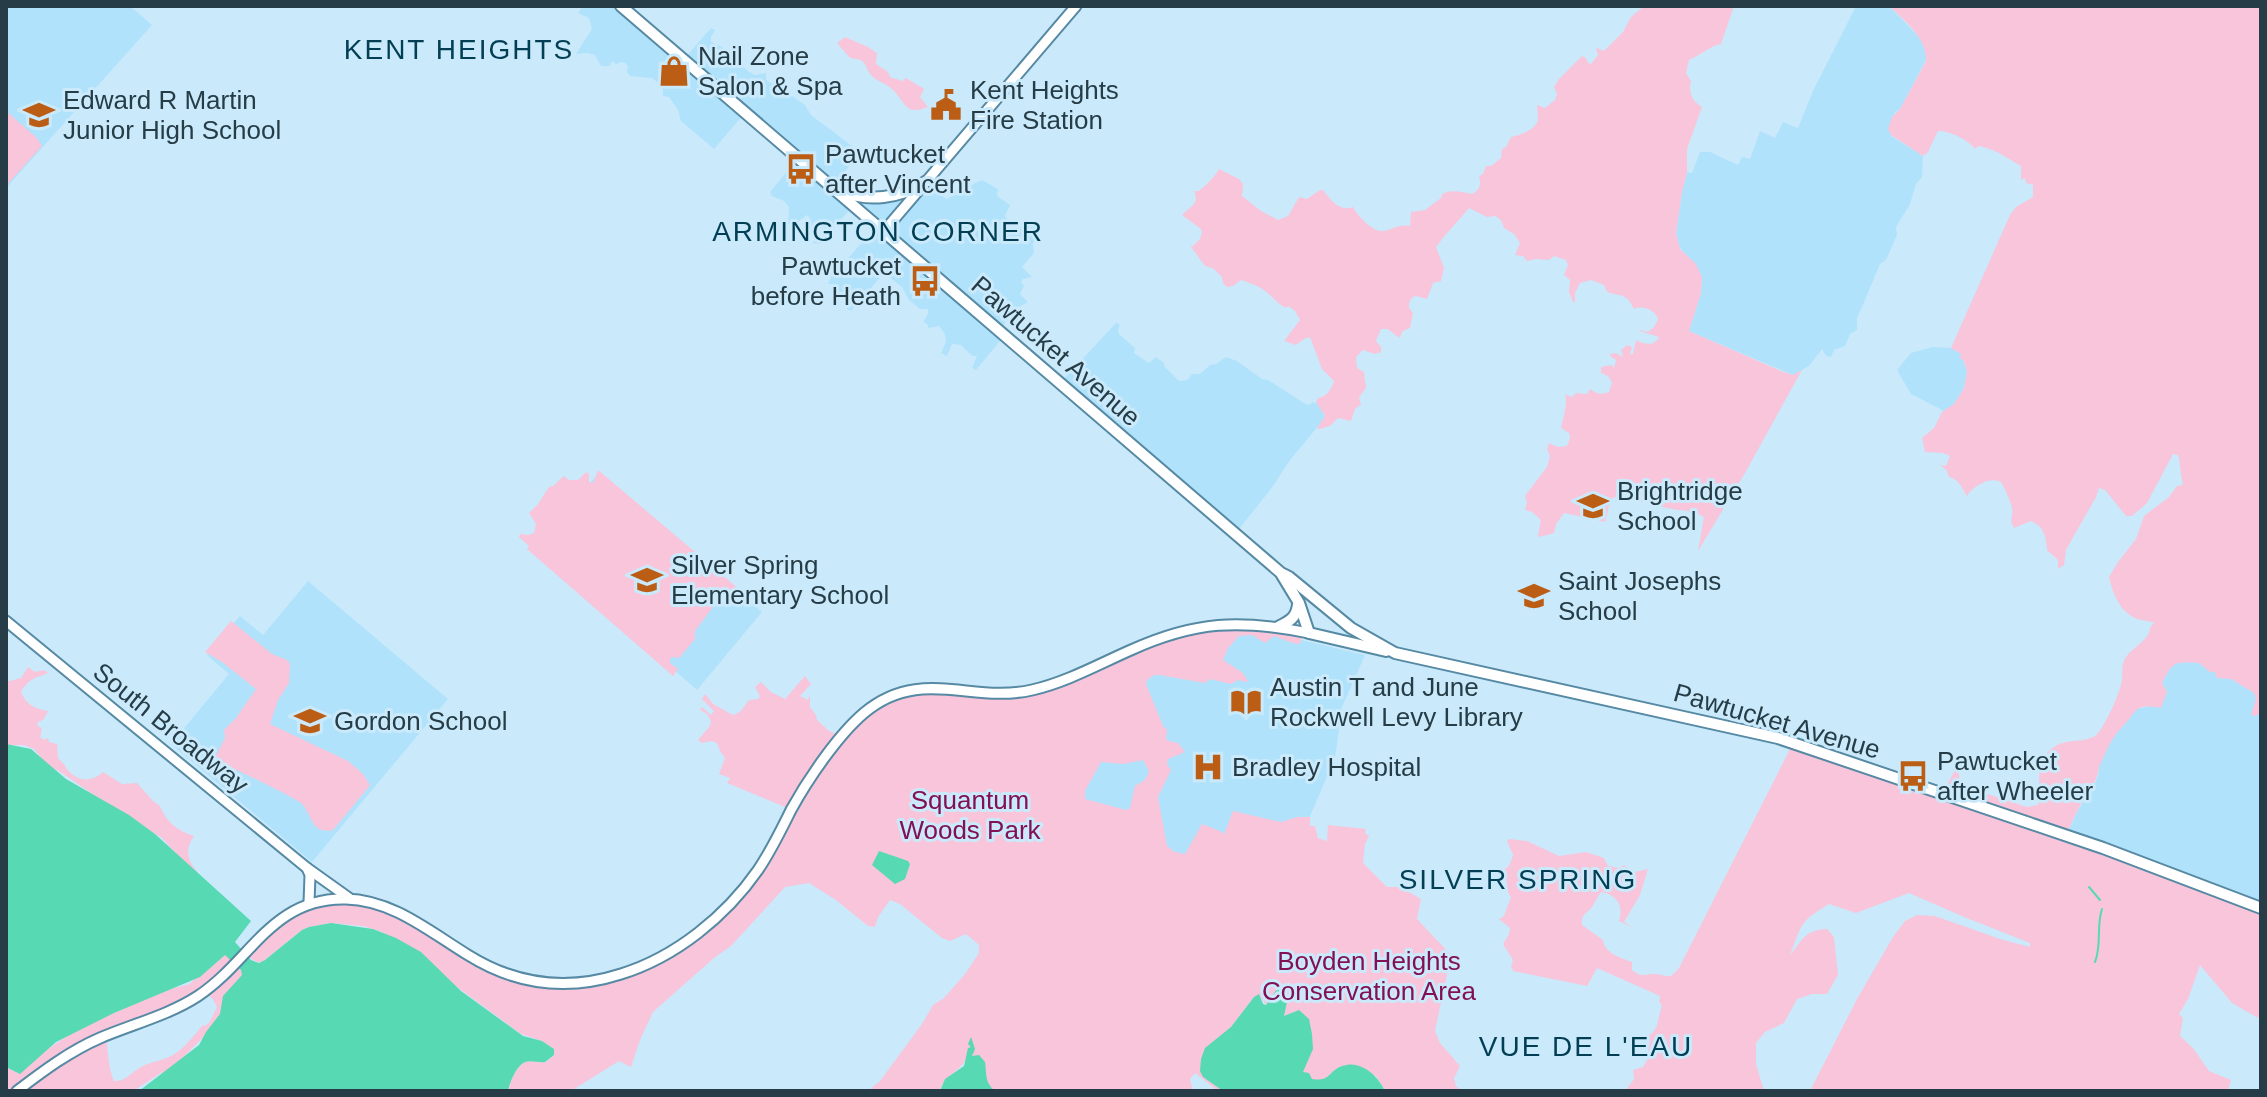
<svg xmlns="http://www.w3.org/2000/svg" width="2267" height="1097" font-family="Helvetica,sans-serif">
  <rect width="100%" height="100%" fill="#caeafb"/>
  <g fill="#b1e2fb">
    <path d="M6,6H130L152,25L6,188Z"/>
    <path d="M583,6H621L683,60L711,28L715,30L711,37V42L728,50L731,56L749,72L755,75L766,73V80L795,98L805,105L811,115L860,152L833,187L879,199L929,178L936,180L934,191L947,199L954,195H964L973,184L982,180L998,189L997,196L1010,205L1005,216L1010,222L1022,229L1032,224L1035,227L1036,231L1033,245L1034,253L1022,267L1032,277L1023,279L1021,282L1024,286L1020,294L1028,302L1015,309L1007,319L1002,328L1004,336L976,370L972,368L977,356H972L961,345L952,344L947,356L941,353L946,342L945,334L939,326L929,328L927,324L923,322L928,314V309H920L909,300L902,287L884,273L851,311L847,309L851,298L846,297L832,284H828L831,277L876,227L852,207L820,244L812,243L821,236L823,227L815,231L806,223V219L812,220L807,215L794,225L788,224L789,207L784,201L772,196L770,192L798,158L744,114L714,149L681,121L678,110L669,97L663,96V87L652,78L630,76L627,72L628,66L625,63L620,62L616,65L613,61L609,66H601L595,55L588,53L576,54L592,29L589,18L578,13Z"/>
    <path d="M1856,6H1889L1921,39L1926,48V60L1900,109L1895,112L1891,136L1923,156L1922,177L1916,184L1910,204L1896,227L1897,235L1886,260L1880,264L1862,307L1857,318V330L1850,334L1845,346L1834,350L1831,357L1826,356L1822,349L1809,366L1793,375L1689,331L1701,293L1702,277L1679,246L1676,233L1682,192L1687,172L1692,173L1700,152H1710L1738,165L1742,157L1750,159L1760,131L1775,138L1783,122L1798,128L1813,91Z"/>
    <path d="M1116,323L1120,324L1118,330L1119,334L1135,348L1134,353L1149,363L1156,357L1164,363L1165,367L1179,381L1187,380L1192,374H1200L1210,365L1216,364L1226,357L1237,361L1262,379L1268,380L1304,403L1309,405L1313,402L1319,404L1325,418L1290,460L1271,489L1235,534L1060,383Z"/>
    <path d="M1933,347L1951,348L1961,354L1967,372L1964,388L1954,404L1944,411L1911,394L1897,370L1911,353Z"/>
    <path d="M597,475L762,612L697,690L534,548Z"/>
    <path d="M308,581L448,699L312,862L171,744L229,674L207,655L240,616L263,635Z"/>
    <path d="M1268,632L1365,655L1342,707L1335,758L1308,821L1243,898L1090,821L1080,775L1102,726L1187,635Z"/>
    <path d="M2184,661L2199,663L2209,670L2215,671L2218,678L2231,679L2255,693L2256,697L2255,716L2261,713V908L2066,836L2078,810L2096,781L2099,772L2098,767L2115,732L2124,725L2136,709L2161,704L2167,692L2162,683L2166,675L2172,665Z"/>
  </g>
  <g fill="#f8c5db" fill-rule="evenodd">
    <path d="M1644,6H1734L1721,44C1708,47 1701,55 1689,60L1686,73L1691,81C1688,92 1692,101 1702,107L1687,149V173L1682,192L1676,233L1680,249L1696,264L1702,277L1701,293L1689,331L1781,371L1793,375L1802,370L1745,473L1698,551L1704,517C1693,510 1684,511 1672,509C1652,505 1634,499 1614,497L1610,502L1605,522L1564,513L1556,524L1554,533L1540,537L1538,535L1541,520L1532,512L1525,510L1527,502L1525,496L1547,467L1550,456L1547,449L1549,443L1558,447L1567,446L1570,438L1569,433L1561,428C1563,420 1568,401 1565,394L1572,397L1576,393L1587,394L1590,389C1597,394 1601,395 1609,392L1612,383L1608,376L1601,373V367L1612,365L1614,368L1616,360L1610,356V354L1616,353L1623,357L1621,350L1627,345L1632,347L1630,354H1633L1636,340C1644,344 1654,347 1659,337L1640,331V330L1648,332L1654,327L1658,319C1655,310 1643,305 1634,309C1626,292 1621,297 1607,292L1604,285L1591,280L1580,283L1575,293V302H1573L1569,292L1570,280L1564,275L1568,265L1566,260L1554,256L1549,260L1536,259L1527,261L1523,256L1515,255L1520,243L1514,234L1504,228L1501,220L1495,216L1487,217L1469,208C1458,222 1446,233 1436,247L1444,268L1441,281L1433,283L1427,299L1416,296C1410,297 1409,302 1409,308L1413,313L1410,328L1403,331L1399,338L1388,329H1381L1376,341L1381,347V352L1375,354L1363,350L1356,357L1357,368L1364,372L1366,388L1359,397L1361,404L1355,409L1351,421L1338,418L1330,426L1319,429L1317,428L1325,416L1316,402L1318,398C1327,397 1331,389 1334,381L1322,369L1310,337L1304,339L1296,345L1284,341L1300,320L1295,311L1288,306L1286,308C1276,303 1270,293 1259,287C1253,284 1247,282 1241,280L1233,286L1227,287L1223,283L1222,277L1214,269L1205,266L1191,247C1197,243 1204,237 1201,229L1182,215C1191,206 1200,204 1194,191H1199C1207,184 1214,178 1219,169L1239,179L1243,184L1242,196L1261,211L1278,220L1288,216L1299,197L1307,199L1320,190H1323C1331,200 1339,212 1353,207C1357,215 1373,233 1384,231C1394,229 1398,224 1410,226L1411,212L1425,210L1441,198L1442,194C1453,189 1461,192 1472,194C1479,191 1482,184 1479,176L1483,174L1486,166H1491L1501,158L1502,149L1506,147L1511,137C1519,135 1537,130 1538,119C1538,114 1537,110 1537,105L1545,108L1555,100L1557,94L1554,87L1559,79L1582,56L1586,58L1588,63L1591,64L1598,55L1596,49L1597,48L1604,51L1623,32L1631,17Z"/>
    <path d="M1889,6H2261V713L2255,716L2251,715L2256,699L2254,693L2231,679L2217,678L2215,672H2210L2199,663C2174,662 2174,660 2162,683L2167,692L2161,708C2133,703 2138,711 2123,726C2111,738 2106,752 2099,767C2098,781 2088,791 2081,804C2075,814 2071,825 2066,835L2261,908V1012L2258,1018L2232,1003L2200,965L2188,999L2179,1014L2183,1018L2180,1036L2193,1048L2209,1071L2231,1080L2228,1091H1810L1857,999L1893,937L1905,921L1917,915L1935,916L2000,939L2030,947V943L1964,917L1909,893L1856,913L1829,904C1799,922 1802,924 1790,955C1803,940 1804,930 1827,929L1834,937L1838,975L1827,994H1812L1797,999L1784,1023L1765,1032L1756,1043V1064L1764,1091H1625L1634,1079L1633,1070L1643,1067L1650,1055L1648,1050L1650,1041L1647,1036C1660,1031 1657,1018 1662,1006L1659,1001L1660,996L1597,968L1587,986L1513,971L1511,966L1513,960L1503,944L1509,934L1510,928L1499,919L1504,916L1511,897C1500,883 1518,884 1492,870C1506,869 1508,872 1513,855L1507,841L1509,839L1527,841L1559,856L1586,852L1604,858L1608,866L1619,868L1624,865L1635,872L1648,869L1640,895L1624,922L1634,928L1619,921C1624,905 1617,895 1601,892C1597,897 1595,903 1592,907C1586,914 1581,914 1582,925L1603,940C1604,953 1621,958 1632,962V970C1641,977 1642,975 1652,974C1667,973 1667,983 1679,968L1793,743L1943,793L1957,766L1961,784L1967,787L2027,807L2038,805C2043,789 2034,771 2045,756C2060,735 2079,745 2095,736C2103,731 2121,691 2122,680C2123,674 2121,667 2124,661C2129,648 2149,642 2150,628L2154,623C2150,621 2146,621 2141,620C2121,615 2113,595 2109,577L2118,562L2136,539L2144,516L2169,497L2177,486L2183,485C2180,475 2181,466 2178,455L2173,454L2147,503L2132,516H2126L2105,490L2099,488L2096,497L2066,550L2064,565L2058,569V560L2047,550C2046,537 2044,526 2031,521L2014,528C2008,518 2014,517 2012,508C2010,500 2005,489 2001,482C1990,476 1973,486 1967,496C1961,487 1960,480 1949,477L1947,471L1940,465L1946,466L1950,456L1943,453L1925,452L1922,438L1934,428L1942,412L1954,404L1964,388L1967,372L1964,361L1960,358L1961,354L1951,348L2010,215L2016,207L2033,197V185L2026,183L2025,178L2021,180V166C2008,159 1996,149 1979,146L1975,149C1969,140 1948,130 1938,131L1928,152L1923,156L1891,135L1888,129L1892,117L1900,109L1926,61C1927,38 1905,21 1889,6Z"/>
    <path d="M845,37L868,47L877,53L876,64L888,72L890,77L902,81L906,78L924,89L920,97L928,107C905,116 906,103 893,90C888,84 878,82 872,76C862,65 870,60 850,58L837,43Z"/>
    <path d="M6,111L37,138L42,146L6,186Z"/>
    <path d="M598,470L740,590L736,596L728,590L724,592L695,631V639L679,658L672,657L670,659V663L678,669L673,676L527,549L529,546L519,537L520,534L528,535L534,533L536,524L529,513L538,504L549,487L553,486L564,476L569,480H578L586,472L589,474V482L593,483Z"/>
    <path d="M231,621L272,654L287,660L290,664L289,683L278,700L270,724L348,761L363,774L370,785L367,789L333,830C312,834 313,818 303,805C298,798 227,766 214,759L225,738L224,730L236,718L256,689L222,662L205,652Z"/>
    <path d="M1219,624L1303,634L1300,644C1293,644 1282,639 1274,636L1265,643L1252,635L1239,636L1228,648L1223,660L1243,673L1248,681L1246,682L1238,680L1231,684L1210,679L1205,683L1159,675H1154L1147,680L1146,684L1163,726L1167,730L1166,739L1169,741L1178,743L1185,752L1168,759L1167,764L1171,770L1158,797L1167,846L1175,852L1185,854L1202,824L1220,831L1224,834L1233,811L1281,822L1297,817H1310V826H1315L1318,838L1327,841L1328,825L1366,829L1365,833L1369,836L1365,844L1363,863L1387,887H1400L1421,899L1417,919L1451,955L1435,1031L1440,1043L1460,1066L1454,1078L1456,1086L1462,1091H1385L1376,1076L1346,1065L1337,1068L1324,1080H1312L1302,1071L1303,1067L1299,1010L1284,1016V1010L1274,993L1266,1005L1262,999L1254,997L1231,1027L1213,1043L1204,1077L1223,1091H1218L1195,1073L1190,1079L1193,1091H991L985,1077V1062C979,1057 975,1055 967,1056C962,1072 944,1074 940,1091H868L880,1081L922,1024L933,1005L944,998L965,974L979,953V945L966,934L950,941L942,938L900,904L890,900L878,917L875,927L868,926L836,900L809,883L785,887L731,946L714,958L653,1012L640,1040L631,1067L619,1061L571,1091H508C510,1082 516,1066 525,1062C531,1060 539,1063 546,1062L554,1055V1049L542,1041L521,1034L382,932L363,926L331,923L309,927L302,930L262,962H257L247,956L277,923L310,906L344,901L387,909L473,958L531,982L619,975L689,939L741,890L790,809L727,783L730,778L719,774L725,758L720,751L717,743L711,741L702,743L698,740L710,726L711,721L707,714L700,710L702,707L711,715L714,711L702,699L705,694L713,704L733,715L740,712L749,700L758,699L760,696L755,687L761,682L771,692L785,699L805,676L811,684L800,696L808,700L810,695V707L816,715L817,720L829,731L842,736L862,712L898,692H1024L1123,654ZM1143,760L1149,771L1145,780L1135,786L1130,808L1126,810L1085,799V791L1101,762L1123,764Z"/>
    <path d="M28,667L35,672L44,670L48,673C36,678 29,678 21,692C26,705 36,709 48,711L44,719L37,723L38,726L42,729L40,737L44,740L48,738L49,742L57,744L58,758L64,764C72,780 89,785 103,772L122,784L137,783L153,801L160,806C166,822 178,831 194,836C184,850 188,861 198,873L190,869L162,838L107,804L59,771L49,767L34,749L24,745H6V682L21,678Z"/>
    <path d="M223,955H227L246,970L221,1020L170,1070L161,1073L133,1091H6V1067L18,1073L42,1053L78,1029L163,991L190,984L209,964ZM204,993L212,998L217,1007L209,1023L204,1026L203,1025C195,1034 186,1046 176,1053C167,1060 152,1061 141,1067C130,1073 127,1081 114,1081C108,1067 108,1051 106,1036Z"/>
  </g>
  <g fill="#57d9b3">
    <path d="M6,744L31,749L66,779L129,815L155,834L251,921L235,942L251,960L259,963L265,960L302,930L309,927L331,923L373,929L396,938L421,952L461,991L523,1036L542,1041L554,1049V1055L545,1062C539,1063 531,1060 525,1062C516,1066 510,1082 508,1091H139L199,1045L206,1032L220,1014L223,996L242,975L241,970L225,955L200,977L114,1013L56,1042L20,1074L6,1067Z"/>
    <path d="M879,851L908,861L910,864L905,879L895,884L872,865Z"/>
    <path d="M1280,988L1287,1002L1284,1016L1299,1010L1309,1019L1312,1034L1313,1049L1303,1072L1309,1073L1312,1079C1331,1082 1328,1071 1342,1066C1361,1059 1378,1076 1385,1091H1223L1203,1077L1200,1071L1201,1059L1205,1048L1231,1027L1254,997L1259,994L1263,1004L1266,1005L1277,989Z"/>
    <path d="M971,1037L975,1049L972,1056L979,1055L985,1062C987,1074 984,1081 995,1091H940L945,1079L964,1066L968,1048L971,1047L968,1044Z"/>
  </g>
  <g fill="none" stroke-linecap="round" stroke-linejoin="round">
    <g stroke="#57d9b3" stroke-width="2">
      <path d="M2089,887L2100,900"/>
      <path d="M2095,962C2102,945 2096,927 2102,909"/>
    </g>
    <defs>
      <g id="secondary">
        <path d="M884,231L1076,6"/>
        <path d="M6,621L307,868L349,898"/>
        <path d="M307,868L310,875L309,903"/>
        <path d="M17,1091C43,1071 70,1051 100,1038C133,1024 169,1015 198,996C251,961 272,897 346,899C393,900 430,932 468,955C516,985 568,991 621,974C676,957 726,916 758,870C771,851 781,830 791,810C808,779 838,735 864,713C920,666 972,704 1032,690C1067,682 1099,664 1131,650C1195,621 1240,619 1309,633"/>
      </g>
      <g id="primary">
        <path d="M621,6L1281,573L1289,577L1351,628L1395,653L1778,738L2103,848L2261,908"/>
        <path d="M840,191C869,202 899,199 925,182"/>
        <path d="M1282,575L1299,603L1309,633L1386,651"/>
        <path d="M1278,627C1290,621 1296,618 1298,605"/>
      </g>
    </defs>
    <use href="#secondary" stroke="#5689a3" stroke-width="13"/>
    <use href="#primary" stroke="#5689a3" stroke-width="14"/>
    <use href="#secondary" stroke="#fff" stroke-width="9"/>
    <use href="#primary" stroke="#fff" stroke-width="10"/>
  </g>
  <defs>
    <symbol id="shop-bare" viewBox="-9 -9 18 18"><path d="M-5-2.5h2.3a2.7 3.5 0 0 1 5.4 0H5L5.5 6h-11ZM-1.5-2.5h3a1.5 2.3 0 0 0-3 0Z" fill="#bc5d15" stroke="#caeafb" stroke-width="2.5" paint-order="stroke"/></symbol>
    <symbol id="civic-bare" viewBox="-9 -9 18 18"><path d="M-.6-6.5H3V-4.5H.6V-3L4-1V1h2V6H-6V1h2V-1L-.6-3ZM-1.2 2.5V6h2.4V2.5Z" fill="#bc5d15" stroke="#caeafb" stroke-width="2.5" paint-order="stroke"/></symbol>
    <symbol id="school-bare" viewBox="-9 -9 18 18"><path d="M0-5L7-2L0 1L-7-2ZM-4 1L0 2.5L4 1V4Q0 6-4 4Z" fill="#bc5d15" stroke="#caeafb" stroke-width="2.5" paint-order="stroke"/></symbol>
    <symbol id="bus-bare" viewBox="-9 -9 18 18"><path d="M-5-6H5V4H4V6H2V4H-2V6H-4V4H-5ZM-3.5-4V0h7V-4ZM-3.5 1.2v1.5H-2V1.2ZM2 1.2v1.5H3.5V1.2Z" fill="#bc5d15" stroke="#caeafb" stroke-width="2.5" paint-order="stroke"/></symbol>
    <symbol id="library-bare" viewBox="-9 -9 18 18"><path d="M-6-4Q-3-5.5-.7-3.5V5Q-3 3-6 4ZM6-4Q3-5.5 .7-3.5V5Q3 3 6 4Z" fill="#bc5d15" stroke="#caeafb" stroke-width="2.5" paint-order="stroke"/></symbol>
    <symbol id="hospital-bare" viewBox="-9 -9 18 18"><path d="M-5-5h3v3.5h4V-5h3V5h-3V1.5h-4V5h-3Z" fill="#bc5d15" stroke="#caeafb" stroke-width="2.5" paint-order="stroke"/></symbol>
  </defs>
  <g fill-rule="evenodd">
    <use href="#shop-bare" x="652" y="49" width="44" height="44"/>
    <use href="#civic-bare" x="924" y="83" width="44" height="44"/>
    <use href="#school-bare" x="17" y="93" width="44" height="44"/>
    <use href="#bus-bare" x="779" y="147" width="44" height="44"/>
    <use href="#bus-bare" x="903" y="259" width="44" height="44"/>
    <use href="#school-bare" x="1571" y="484" width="44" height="44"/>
    <use href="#school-bare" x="625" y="558" width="44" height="44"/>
    <use href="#school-bare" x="1512" y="574" width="44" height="44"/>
    <use href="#library-bare" x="1224" y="680" width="44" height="44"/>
    <use href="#school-bare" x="288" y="699" width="44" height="44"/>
    <use href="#hospital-bare" x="1186" y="745" width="44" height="44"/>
    <use href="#bus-bare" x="1891" y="754" width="44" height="44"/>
  </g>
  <g text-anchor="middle" stroke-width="6" stroke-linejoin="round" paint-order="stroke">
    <g font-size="26" fill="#263c47" stroke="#caeafb" text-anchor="start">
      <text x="698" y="65">Nail Zone<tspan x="698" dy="30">Salon &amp; Spa</tspan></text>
      <text x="970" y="99">Kent Heights<tspan x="970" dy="30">Fire Station</tspan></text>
      <text x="63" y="109">Edward R Martin<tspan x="63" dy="30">Junior High School</tspan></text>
      <text x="825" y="163">Pawtucket<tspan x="825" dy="30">after Vincent</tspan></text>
      <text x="901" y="275" text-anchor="end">Pawtucket<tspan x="901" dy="30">before Heath</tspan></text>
      <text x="1617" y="500">Brightridge<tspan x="1617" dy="30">School</tspan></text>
      <text x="671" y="574">Silver Spring<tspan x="671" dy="30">Elementary School</tspan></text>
      <text x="1558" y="590">Saint Josephs<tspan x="1558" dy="30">School</tspan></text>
      <text x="1270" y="696">Austin T and June<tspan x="1270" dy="30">Rockwell Levy Library</tspan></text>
      <text x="334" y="730">Gordon School</text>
      <text x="1937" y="770">Pawtucket<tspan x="1937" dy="30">after Wheeler</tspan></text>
      <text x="1232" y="776">Bradley Hospital</text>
    </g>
    <g font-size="26" fill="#263c47" stroke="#caeafb">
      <text transform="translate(1056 351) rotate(41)" y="9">Pawtucket Avenue</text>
      <text transform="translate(1777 721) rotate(16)" y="9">Pawtucket Avenue</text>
      <text transform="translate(171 728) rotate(39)" y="9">South Broadway</text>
    </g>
    <g font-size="26" fill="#821054" stroke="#caeafb">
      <text x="970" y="809">Squantum<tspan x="970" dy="30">Woods Park</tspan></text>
      <text x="1369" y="970">Boyden Heights<tspan x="1369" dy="30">Conservation Area</tspan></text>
    </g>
    <g font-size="28" letter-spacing="2" fill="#023e54" stroke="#caeafb">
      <text x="459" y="59">KENT HEIGHTS</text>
      <text x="878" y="241">ARMINGTON CORNER</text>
      <text x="1518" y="889">SILVER SPRING</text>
      <text x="1586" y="1056">VUE DE L'EAU</text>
    </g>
  </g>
  <rect width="2267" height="1097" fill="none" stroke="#263c47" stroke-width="16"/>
</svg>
